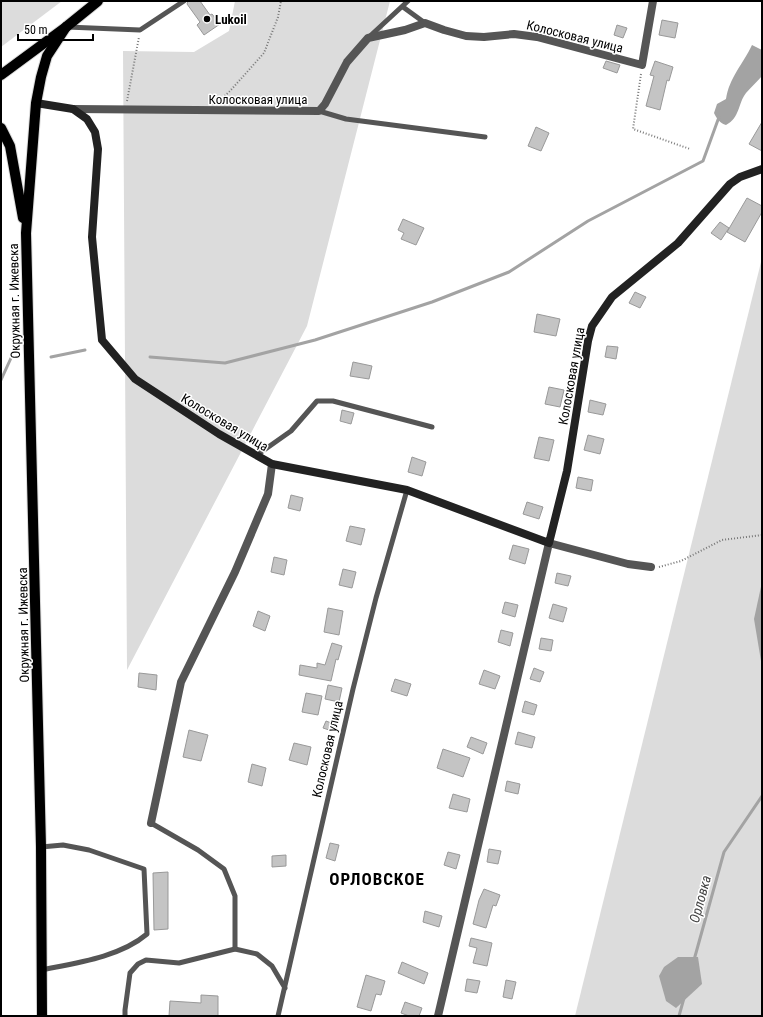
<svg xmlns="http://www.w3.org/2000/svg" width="763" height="1017" font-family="'Roboto Condensed',sans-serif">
  <rect width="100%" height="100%" fill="#fff"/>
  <g fill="#dcdcdc">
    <path d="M1,1H62L1,47Z"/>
    <path d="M235,1H390L307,326L127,670L123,51L194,52L229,31Z"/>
    <path d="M762,258V1016H575Z"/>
  </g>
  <g fill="#a3a3a3">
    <path d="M752,45L762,50V76C757,82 751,87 746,93C738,103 740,118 726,125C720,123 717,119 714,113L717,104L726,99C729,78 743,64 752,45Z"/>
    <path d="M762,582V667L754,619Z"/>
    <path d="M678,957H698L702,984L676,1008L666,1001L659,976L664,967Z"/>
  </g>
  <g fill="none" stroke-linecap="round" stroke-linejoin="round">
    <g stroke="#a3a3a3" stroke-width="3">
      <path d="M51,357L85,350"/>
      <path d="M150,357L225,363L315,340L432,302L509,272L588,221L703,161L719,117"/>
      <path d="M1,380L11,358"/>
      <path d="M694,960L724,852L762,796"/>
      <path d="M679,1016L684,998"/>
    </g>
  </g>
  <g fill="#c4c4c4" stroke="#999">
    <path d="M188,1H200L210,15L212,14L220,24L204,35L197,25L200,22L187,4Z"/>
    <path d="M662,20L678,23L675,38L659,35Z"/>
    <path d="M617,25L627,28L623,38L614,35Z"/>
    <path d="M606,61L620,65L617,73L603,68Z"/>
    <path d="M655,61L673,67L669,81L667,80L660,110L646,106L654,76L650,75Z"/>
    <path d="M762,122V151L749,144Z"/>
    <path d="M536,127L549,133L541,151L528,146Z"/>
    <path d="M747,198L762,206V212L745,242L727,232Z"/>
    <path d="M403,219L424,228L416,245L401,239L404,233L398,230Z"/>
    <path d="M720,222L729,228L721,240L711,233Z"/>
    <path d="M635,292L646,297L640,308L629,303Z"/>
    <path d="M537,314L560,319L556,336L534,332Z"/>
    <path d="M607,346L618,347L616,359L605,357Z"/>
    <path d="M353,362L372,366L369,379L350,376Z"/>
    <path d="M549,387L564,390L560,407L545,404Z"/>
    <path d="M590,400L606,404L603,415L588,412Z"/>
    <path d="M342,410L354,413L351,424L340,421Z"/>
    <path d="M588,435L604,439L600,454L584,450Z"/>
    <path d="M539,437L554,440L549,461L534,458Z"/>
    <path d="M412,457L426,462L422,476L408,472Z"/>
    <path d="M578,477L593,480L591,491L576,488Z"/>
    <path d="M291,495L303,498L300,511L288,508Z"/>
    <path d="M527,502L543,507L539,519L523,514Z"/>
    <path d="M350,526L365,529L361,545L346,541Z"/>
    <path d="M513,545L529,549L525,564L509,559Z"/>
    <path d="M274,557L287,560L284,575L271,572Z"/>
    <path d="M343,569L356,572L352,588L339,585Z"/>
    <path d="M557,573L571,576L568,586L555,583Z"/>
    <path d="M505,602L518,605L515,617L502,613Z"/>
    <path d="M553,604L567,608L563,622L549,618Z"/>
    <path d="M328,608L343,611L339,635L324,632Z"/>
    <path d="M258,611L270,616L265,631L253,626Z"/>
    <path d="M501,630L513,633L510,646L498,642Z"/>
    <path d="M541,638L553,640L551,651L539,649Z"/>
    <path d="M332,643L342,646L338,660L336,659L331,681L299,675L300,665L317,668V663L325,665Z"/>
    <path d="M534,668L544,672L540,682L530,679Z"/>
    <path d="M484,670L500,676L495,689L479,684Z"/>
    <path d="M139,673L157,675L156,690L138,687Z"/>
    <path d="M395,679L411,684L407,696L391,691Z"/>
    <path d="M328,685L342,688L339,702L325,699Z"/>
    <path d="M306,693L322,696L318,715L302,712Z"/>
    <path d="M525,701L537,705L534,715L522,712Z"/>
    <path d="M326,721L334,724L332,731L323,728Z"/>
    <path d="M189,730L208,735L201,761L183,757Z"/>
    <path d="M518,732L535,737L532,748L515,744Z"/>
    <path d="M471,737L487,743L483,754L467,747Z"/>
    <path d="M294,743L311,747L307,765L289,760Z"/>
    <path d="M443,749L470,758L463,777L437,768Z"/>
    <path d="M252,764L266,768L262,786L248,782Z"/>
    <path d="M507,781L520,784L518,794L505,791Z"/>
    <path d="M453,794L470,799L467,812L449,808Z"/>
    <path d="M330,843L339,845L335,861L326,858Z"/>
    <path d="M489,849L501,851L498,864L487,862Z"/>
    <path d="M448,852L460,855L456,869L444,865Z"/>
    <path d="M286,855V866L272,867V856Z"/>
    <path d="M168,872V929L154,930L153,873Z"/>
    <path d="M484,889L500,895L496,906L493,905L486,928L473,924L479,900Z"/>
    <path d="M425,911L442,916L439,927L423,922Z"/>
    <path d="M471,938L492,943L487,966L473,963L477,948L469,946Z"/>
    <path d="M402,962L428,973L424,984L398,973Z"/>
    <path d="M366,975L385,981L381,995L376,994L371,1011L357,1007Z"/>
    <path d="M467,979L480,981L477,993L465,991Z"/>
    <path d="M506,980L516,982L512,999L503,997Z"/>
    <path d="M201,995L218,996V1016H169L170,1001L201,1003Z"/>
    <path d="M405,1002L422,1008L419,1016H409L401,1013Z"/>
  </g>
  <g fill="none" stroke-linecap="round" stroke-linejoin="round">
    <defs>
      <g id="primary">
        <path d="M1,75L66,27L98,1"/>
        <path d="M1,128L10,146L23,218"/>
        <path d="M42,1016L41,847L26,233L36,103L41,77L47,56L66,27"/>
      </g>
    </defs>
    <use href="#primary" stroke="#dbdbdb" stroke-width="12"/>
    <g stroke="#777" stroke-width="2" stroke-dasharray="1 2" stroke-linecap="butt">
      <path d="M641,74L633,129L690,149"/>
      <path d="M127,101L139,37"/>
      <path d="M218,102L230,91L264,53L278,17L281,1"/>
      <path d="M659,567L681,561L722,540L762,535"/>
    </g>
    <g stroke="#555" stroke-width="5">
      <path d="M403,7L425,23"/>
      <path d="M67,27L140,30L184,1"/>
      <path d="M369,37L408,1"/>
      <path d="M319,111L346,119L485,137"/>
      <path d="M257,455L291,431L317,401H333L432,427"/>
      <path d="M151,823L198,850L224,869L235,896V949"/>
      <path d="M41,847L63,845L89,850L144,869L147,934C120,957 76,963 41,970"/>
      <path d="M125,1016V1010L130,973L138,964L146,960L179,963L235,949L257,954L272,966L285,988"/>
      <path d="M278,1016L353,689L376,598L407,490"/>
    </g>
    <g stroke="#555" stroke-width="8">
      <path d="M73,109L319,111L325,104L347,62L368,38L405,30L425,23L444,30L466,36L484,37L514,34L537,37L642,65L653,1"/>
      <path d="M151,823L181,682L235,572L268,494L272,464"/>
      <path d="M438,1016L549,543L628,564L651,567"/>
    </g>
    <path stroke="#222" stroke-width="8" d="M36,103L73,109L87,119L95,132L98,149L92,237L102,340L135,379L219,434L272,464L407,490L549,543L567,471L588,341L592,326L612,297L678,243L730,184L740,177L762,169"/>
    <use href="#primary" stroke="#000" stroke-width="10"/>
  </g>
  <circle fill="#000" stroke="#fff" stroke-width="1.5" cx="207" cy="19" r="4"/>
  <g text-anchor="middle" stroke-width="3" stroke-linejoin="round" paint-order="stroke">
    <g font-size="13" font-weight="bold" fill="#000" stroke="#fff" text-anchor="start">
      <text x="215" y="24">Lukoil</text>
    </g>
    <g font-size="13" fill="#000" stroke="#fff">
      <text transform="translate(575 36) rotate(14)" y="5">Колосковая улица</text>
      <text x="258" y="104">Колосковая улица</text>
      <text transform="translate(14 301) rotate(-91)" y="5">Окружная г. Ижевска</text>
      <text transform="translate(571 376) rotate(-80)" y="5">Колосковая улица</text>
      <text transform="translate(225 422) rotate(31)" y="5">Колосковая улица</text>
      <text transform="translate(23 625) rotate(-91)" y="5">Окружная г. Ижевска</text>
      <text transform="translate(327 749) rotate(-77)" y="5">Колосковая улица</text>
    </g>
    <g font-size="14" font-style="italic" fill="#444" stroke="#fff">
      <text transform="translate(700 899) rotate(-75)" y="5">Орловка</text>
    </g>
    <g font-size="17" font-weight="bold" letter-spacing="1" fill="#000" stroke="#fff">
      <text x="377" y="885">ОРЛОВСКОЕ</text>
    </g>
  </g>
  <rect width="763" height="1017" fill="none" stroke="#000000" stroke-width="4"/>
  <path d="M18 34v6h75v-6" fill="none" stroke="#000000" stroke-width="2"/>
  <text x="24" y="34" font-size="12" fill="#000000" stroke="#ffffff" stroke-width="3" paint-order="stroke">50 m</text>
</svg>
